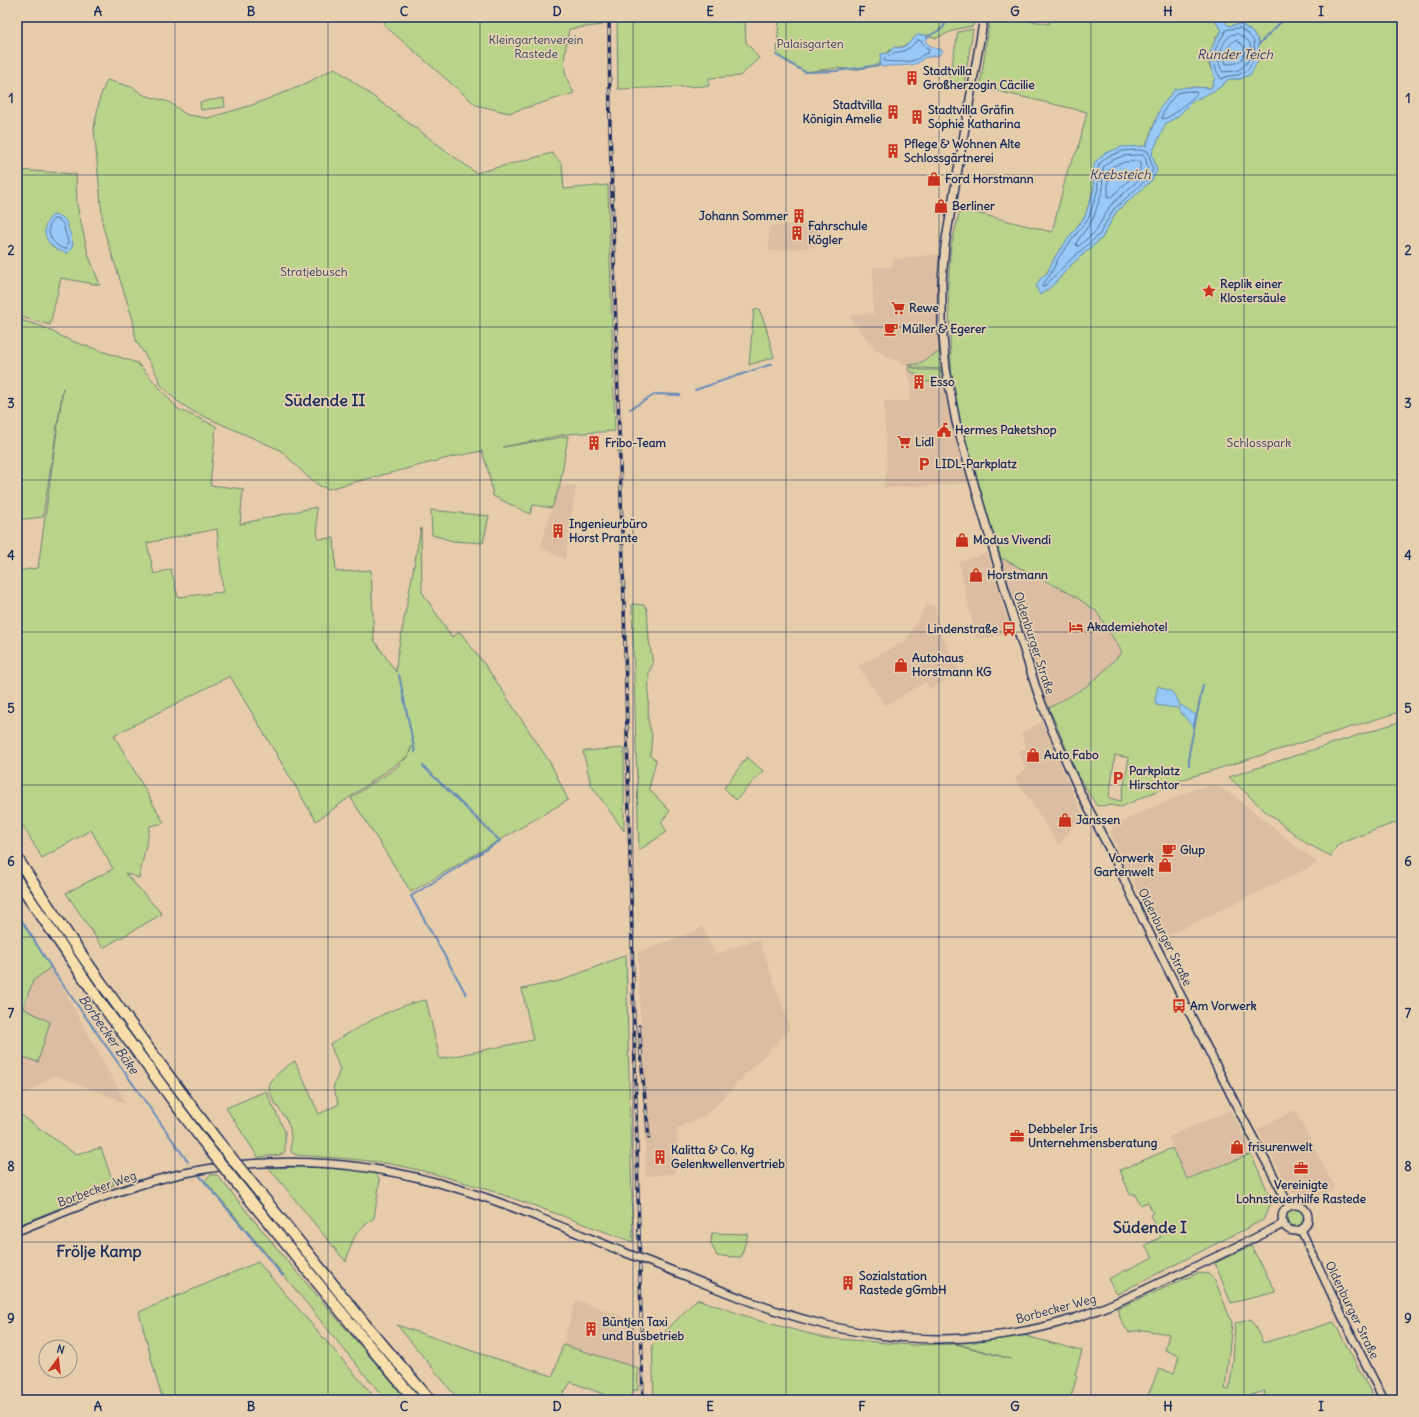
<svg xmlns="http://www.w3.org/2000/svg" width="1419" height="1417" font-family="Delius,sans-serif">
  <rect width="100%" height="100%" fill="#e7ccab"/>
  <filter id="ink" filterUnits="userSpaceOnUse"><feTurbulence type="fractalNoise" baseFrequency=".025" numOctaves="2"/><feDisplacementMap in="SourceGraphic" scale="8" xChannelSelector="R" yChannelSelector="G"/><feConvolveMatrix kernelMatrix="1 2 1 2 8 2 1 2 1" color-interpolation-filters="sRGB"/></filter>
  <g filter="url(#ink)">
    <g fill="#dabda2">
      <path d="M819,222L826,246L769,251V227Z"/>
      <path d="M945,253L944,349L918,364L907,365L890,358L874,348L848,315L873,314V268L892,266L893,260Z"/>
      <path d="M907,367L921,370H941L943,384L952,424L968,483L888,488L883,487L887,469L884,401H910L911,380L906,373Z"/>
      <path d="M576,485L572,512L565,560L541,547L548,521L559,486Z"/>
      <path d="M987,553L1012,634L976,639L959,562Z"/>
      <path d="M1000,558L1072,595L1095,611L1122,652L1102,673L1086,685L1045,709L1037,690Z"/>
      <path d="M926,605L935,606L940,631L960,672L930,689L925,682L885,706L858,666L907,640Z"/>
      <path d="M1042,722L1084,818L1069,831L1059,845L1015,778L1026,769L1019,751L1027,748L1021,733Z"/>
      <path d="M1215,785L1235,796L1302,851L1318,863L1163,938L1129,873L1111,833L1112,827L1141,812L1198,788Z"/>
      <path d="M702,926L715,954L759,939L790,1029L710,1111L703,1117L677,1128V1148L674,1149L675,1174L646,1176L638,953L698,930Z"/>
      <path d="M51,967L126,1103L55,1075L17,1099V1055L38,1062L23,1008L33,981Z"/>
      <path d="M1231,1110L1251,1153L1187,1178L1168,1137Z"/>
      <path d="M1295,1110L1335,1188L1312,1200L1296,1193H1292L1257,1129Z"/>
      <path d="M576,1300L624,1317L635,1323L636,1367L563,1345Z"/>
    </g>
    <g fill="#b9d38a" stroke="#6a8174" fill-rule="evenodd">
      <path d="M385,17H603V25L569,29C565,55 559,68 574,93L509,113L476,105L384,25Z"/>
      <path d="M617,17H708L709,21H745L746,42L759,58L740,76L709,78V86L618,89Z"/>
      <path d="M779,17H974L973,26L957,29L936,38L927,35L914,38L907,45L890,50L880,61V65L854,70L837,68L805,72L793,66L777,54Z"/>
      <path d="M990,17H1010L1049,24L1050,17H1212L1222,30L1215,39L1209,65L1215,78L1211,88L1189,87L1167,100L1161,107L1146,145L1152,153L1166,123L1177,117L1193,101L1219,88L1229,79H1240L1251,74L1259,58L1258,40L1252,32L1241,24L1229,26L1220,17H1402V711L1240,762L1184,779L1121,807L1109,805L1097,806L1078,776L1049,708L1087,686L1102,673L1122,652L1096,611L1073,595L1001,558L985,509L959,422L952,384L948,288L951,246L960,209L1052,232L1068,169L1078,149L1087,112L980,87ZM1092,174L1152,180L1116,212L1102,238L1073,263L1053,285L1040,279L1047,273L1056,255L1085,216L1094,188ZM1115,755L1129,758L1121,801L1109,798Z"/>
      <path d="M973,29L964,84L949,81L958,32Z"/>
      <path d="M335,68L476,173L552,153L562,164L564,189L608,185L615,431L567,434L503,447L568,436L560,485L552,508L533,505L530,514L493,496L488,470L482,451L452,457L328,489L320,486L308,477L280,450L194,412L177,401L161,385L154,369L136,341L133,320L103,227L94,128L100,97L107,80L132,87L144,95L169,102L187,115L208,118L252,105L301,86Z"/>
      <path d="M224,98L225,107L201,110L200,102Z"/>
      <path d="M17,170L76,174L77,205L88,254L100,285L61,278L50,325L17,316Z"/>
      <path d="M759,309L765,324L774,357L749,365L754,310Z"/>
      <path d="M17,319L41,326L69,340L137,363L143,369L178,409L216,426L210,485L243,489L240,524L316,507L318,539L334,538L336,572L371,570L374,640L396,672L397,657L421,528L422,592L452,637L460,632L488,669L551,764L568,800L411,892L351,798L397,767L408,756L412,746L408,756L316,821L230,676L114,735L164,823L150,826L139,878L125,873L162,914L103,948L66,893L113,869L91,830L42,858L17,816V571L38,568L63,388L43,517L17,520ZM217,529L223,592L178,597L171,569L154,574L147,543Z"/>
      <path d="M944,349L946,369L919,368L907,365L918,364Z"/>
      <path d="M909,367L921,370H940L941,380L926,382L909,370Z"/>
      <path d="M431,510L489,516L483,543L453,541L432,535Z"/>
      <path d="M632,604L644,605L647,609L649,640L653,664L649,672L648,720L652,736L650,756L656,760L649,789L670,811L661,822L667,832L639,850Z"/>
      <path d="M1402,721V820L1338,844L1331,856L1306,843L1264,810L1229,777Z"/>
      <path d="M624,748V831L591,785L583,751Z"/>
      <path d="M747,757L763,771L736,800L724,788Z"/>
      <path d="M17,913L51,967L33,981L23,1008L50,1022L38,1062L17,1055Z"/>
      <path d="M626,955L633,1242C558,1215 483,1184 405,1167C369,1159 332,1158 296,1155L291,1152C291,1142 292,1130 287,1121C281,1110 269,1099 269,1085C274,1075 285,1067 295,1061L319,1114L339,1104L333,1088L340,1069L330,1044C360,1027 391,1006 426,1000L440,1059L533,1040L522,989L563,980Z"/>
      <path d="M266,1091L285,1132V1152L280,1155L258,1157L226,1108Z"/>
      <path d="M17,1112L75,1154L101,1148L114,1185L17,1226Z"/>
      <path d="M1172,1148L1187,1179L1251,1154L1272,1201L1263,1220L1117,1294L1108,1279L1153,1257L1145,1245L1161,1237L1150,1215L1153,1213L1148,1202L1140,1205L1134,1193L1130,1195L1120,1170Z"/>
      <path d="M302,1167L338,1168L369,1171L376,1174L380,1180L374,1218C353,1233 353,1238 346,1262L269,1168Z"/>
      <path d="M210,1175H217L284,1257L407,1400H386C325,1328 267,1252 205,1181Z"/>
      <circle cx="1296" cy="1217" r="9"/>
      <path d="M712,1233L748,1234L741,1257L717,1256L711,1244Z"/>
      <path d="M1251,1246L1276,1292L1231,1303L1215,1263Z"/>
      <path d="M258,1262L377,1400H163L157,1381L139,1312Z"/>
      <path d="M1198,1273L1208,1274L1215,1280L1232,1323L1225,1389L1229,1390L1233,1362L1235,1324L1251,1319L1263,1343L1334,1322L1375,1400H1263L1265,1391L1233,1400H1146L1159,1369L1174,1373L1179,1356L1165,1350L1169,1334L1143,1330L1129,1332L1122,1323L1117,1309Z"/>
      <path d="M697,1299L760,1321L826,1338L913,1345L955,1344L1011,1359L955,1343L1022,1335L1082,1351L1075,1374L1077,1376L1070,1400H654L652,1345Z"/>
      <path d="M397,1325L478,1353L553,1376L563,1345L638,1368V1390H634L628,1400H619L571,1382L559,1400H459Z"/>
    </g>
    <g fill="#97c9f4" stroke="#658bb8">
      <path d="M1212,17H1220L1229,26L1241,24L1252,32L1258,40L1259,58L1251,74L1240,79H1229L1219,88L1193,101L1177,117L1166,123L1152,153L1157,171L1152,180L1116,212L1102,238L1073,263L1053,285L1040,295L1036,286L1040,279L1047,273L1056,255L1085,216L1094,188L1092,174L1095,162L1105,153L1122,147L1146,146L1161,107L1175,89L1189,87L1211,88L1215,78C1205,58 1210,48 1222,30Z"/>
      <path d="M917,35H927L928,38L925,40C931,49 933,47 942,50V53L939,55L924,58C916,69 894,64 882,67L880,65L881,54L888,53L894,47C905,50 910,41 917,35Z"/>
      <path d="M53,215L62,217L66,221L73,243L71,249L68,253C48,251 36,229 53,215Z"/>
      <path d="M1158,686L1172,692L1180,703L1176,708L1156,705L1155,699Z"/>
      <path d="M1181,705L1196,715L1193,727L1178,709Z"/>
    </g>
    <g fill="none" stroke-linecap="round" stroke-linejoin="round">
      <g stroke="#4d6d9a" stroke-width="1">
        <path d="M1240,28L1249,35L1254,41L1255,57L1248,70L1238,75L1228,76L1221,79C1208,56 1214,51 1226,30Z"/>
        <path d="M1238,34C1242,37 1248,39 1250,44C1254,54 1246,69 1235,71C1231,72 1227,71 1223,72C1214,59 1221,46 1230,35Z"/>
        <path d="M918,40L921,41L929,50L928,53C920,55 922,57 917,59C911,63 890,62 884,61L885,57L890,56L895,52C905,53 912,46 918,40Z"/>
        <path d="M1236,40L1244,46C1246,61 1239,64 1226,64C1222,57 1228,43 1236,40Z"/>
        <path d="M1189,91L1196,92L1197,94C1188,101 1173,118 1162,119C1162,109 1171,101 1177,93Z"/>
        <path d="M1137,150L1148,151L1153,170L1149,177L1113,210L1099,235L1070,260L1044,287H1042V285L1050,275L1059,257L1089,217L1098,189L1097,175L1099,164L1107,157L1122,151Z"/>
        <path d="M1137,155H1143L1146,160L1148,169L1145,174L1110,206L1095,232L1079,246H1077L1076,243L1093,219L1103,189L1102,175L1104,166L1110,161L1123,156Z"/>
        <path d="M1137,161L1140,163V170L1111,197H1108V175L1109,169L1113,166L1125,162Z"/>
        <path d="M54,219L59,220L63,224L68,242L66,249C53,248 42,228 54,219Z"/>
      </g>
      <g stroke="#658bb8" stroke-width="2">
        <path d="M927,37L943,28L948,17"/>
        <path d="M1259,44L1286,17"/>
        <path d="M776,55L805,72L836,71L880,65"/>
        <path d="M695,390L772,364"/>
        <path d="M630,409L656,394L680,395"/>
        <path d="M399,675L415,752"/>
        <path d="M1189,765V753L1203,685"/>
        <path d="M423,766L500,841L411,896L466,994"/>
        <path d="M17,913L54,972L188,1162"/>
        <path d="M200,1176L283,1276"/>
      </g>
      <defs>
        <g id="tertiary">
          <path d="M984,17L945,245L942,281V325L946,369L956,422L1008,600L1037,691L1052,730L1079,790L1116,862L1143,920L1237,1107L1289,1205"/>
          <circle cx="1295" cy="1218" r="13"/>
          <path d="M1301,1230L1353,1339L1384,1400"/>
          <path d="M17,1231C72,1209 127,1185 185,1173C277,1154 370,1161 459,1189C515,1206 571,1231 626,1253"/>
          <path d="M658,1265C709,1285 760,1308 814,1322C898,1345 989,1345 1072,1319C1103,1309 1132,1296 1161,1282C1202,1264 1243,1244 1283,1224"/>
        </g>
        <g id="motorway">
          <path d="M17,858C79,955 147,1048 217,1140"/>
          <path d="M17,880L103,1006L202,1140"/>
          <path d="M238,1185L356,1330L415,1400"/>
          <path d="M255,1187L365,1324L430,1400"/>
        </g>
      </defs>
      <use href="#tertiary" stroke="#1b2f5e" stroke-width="10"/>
      <use href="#motorway" stroke="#1b2f5e" stroke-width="13"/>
      <use href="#tertiary" stroke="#e6d0af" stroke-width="7"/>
      <use href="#motorway" stroke="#f8deab" stroke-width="10"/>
      <defs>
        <g id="rail">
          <path d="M609,17L610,128L623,564L643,1400"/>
          <path d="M639,1026L643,1080L649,1138"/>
        </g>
      </defs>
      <use href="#rail" stroke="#1b2f5e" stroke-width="3.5"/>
      <use href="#rail" stroke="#e6d0af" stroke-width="2" stroke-dasharray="6" stroke-linecap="butt"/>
      <defs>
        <path id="tertiary-bridge" d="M626,1253L658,1265"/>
        <g id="motorway-bridge">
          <path d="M202,1140L238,1185"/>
          <path d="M217,1140L255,1187"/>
        </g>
      </defs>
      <use href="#tertiary-bridge" stroke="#1b2f5e" stroke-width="10" stroke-linecap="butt"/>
      <use href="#motorway-bridge" stroke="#1b2f5e" stroke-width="13" stroke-linecap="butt"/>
      <use href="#tertiary-bridge" stroke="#e6d0af" stroke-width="7"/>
      <use href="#motorway-bridge" stroke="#f8deab" stroke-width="10"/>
    </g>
  </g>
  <path fill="none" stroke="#1b2f5e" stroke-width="1" stroke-opacity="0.55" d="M175,17V1400M328,17V1400M480,17V1400M633,17V1400M786,17V1400M939,17V1400M1091,17V1400M1244,17V1400M17,175H1402M17,327H1402M17,480H1402M17,632H1402M17,785H1402M17,937H1402M17,1090H1402M17,1242H1402"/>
  <defs>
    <symbol id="building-bare" viewBox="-9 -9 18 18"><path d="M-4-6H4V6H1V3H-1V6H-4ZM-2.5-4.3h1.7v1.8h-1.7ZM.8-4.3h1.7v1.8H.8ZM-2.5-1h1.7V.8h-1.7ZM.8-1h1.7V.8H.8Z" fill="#c8321e" stroke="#e6d0af" stroke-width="2.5" paint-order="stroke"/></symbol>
    <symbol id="shop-bare" viewBox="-9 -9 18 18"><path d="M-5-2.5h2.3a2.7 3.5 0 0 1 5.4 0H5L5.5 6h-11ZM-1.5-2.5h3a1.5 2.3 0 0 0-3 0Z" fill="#c8321e" stroke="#e6d0af" stroke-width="2.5" paint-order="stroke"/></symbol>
    <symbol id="sight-bare" viewBox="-9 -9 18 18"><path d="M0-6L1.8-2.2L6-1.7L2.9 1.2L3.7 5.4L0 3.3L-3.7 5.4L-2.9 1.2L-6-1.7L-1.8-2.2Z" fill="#c8321e" stroke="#e6d0af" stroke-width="2.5" paint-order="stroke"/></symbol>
    <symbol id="supermarket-bare" viewBox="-9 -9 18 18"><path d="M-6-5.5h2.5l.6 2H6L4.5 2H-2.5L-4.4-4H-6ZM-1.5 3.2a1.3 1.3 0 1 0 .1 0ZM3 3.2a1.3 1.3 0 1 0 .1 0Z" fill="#c8321e" stroke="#e6d0af" stroke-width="2.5" paint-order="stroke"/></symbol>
    <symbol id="cafe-bare" viewBox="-9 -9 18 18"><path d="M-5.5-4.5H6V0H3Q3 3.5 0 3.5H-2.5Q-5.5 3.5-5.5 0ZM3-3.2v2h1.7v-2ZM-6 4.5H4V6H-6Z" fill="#c8321e" stroke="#e6d0af" stroke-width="2.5" paint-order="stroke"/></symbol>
    <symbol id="civic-bare" viewBox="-9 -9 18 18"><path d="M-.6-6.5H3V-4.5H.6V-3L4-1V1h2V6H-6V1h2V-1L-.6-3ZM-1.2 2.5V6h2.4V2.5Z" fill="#c8321e" stroke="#e6d0af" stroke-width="2.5" paint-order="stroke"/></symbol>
    <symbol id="parking-bare" viewBox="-9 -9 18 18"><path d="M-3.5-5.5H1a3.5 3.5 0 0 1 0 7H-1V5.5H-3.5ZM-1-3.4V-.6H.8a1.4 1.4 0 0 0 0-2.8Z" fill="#c8321e" stroke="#e6d0af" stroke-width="2.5" paint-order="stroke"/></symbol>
    <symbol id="hotel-bare" viewBox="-9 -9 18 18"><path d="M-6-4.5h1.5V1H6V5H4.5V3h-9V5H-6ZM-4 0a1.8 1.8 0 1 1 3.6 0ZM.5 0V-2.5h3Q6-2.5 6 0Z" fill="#c8321e" stroke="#e6d0af" stroke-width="2.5" paint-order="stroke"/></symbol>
    <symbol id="bus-bare" viewBox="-9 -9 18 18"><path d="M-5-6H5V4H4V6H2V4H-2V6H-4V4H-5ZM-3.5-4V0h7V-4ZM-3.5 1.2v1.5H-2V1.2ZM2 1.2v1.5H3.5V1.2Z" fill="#c8321e" stroke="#e6d0af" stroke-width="2.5" paint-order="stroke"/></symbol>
    <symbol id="office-bare" viewBox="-9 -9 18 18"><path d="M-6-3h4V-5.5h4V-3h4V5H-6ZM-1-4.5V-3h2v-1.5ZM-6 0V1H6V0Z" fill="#c8321e" stroke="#e6d0af" stroke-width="2.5" paint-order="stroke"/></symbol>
  </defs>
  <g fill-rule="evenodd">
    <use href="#building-bare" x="902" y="68" width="20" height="20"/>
    <use href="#building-bare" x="883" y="102" width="20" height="20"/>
    <use href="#building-bare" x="907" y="107" width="20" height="20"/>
    <use href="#building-bare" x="883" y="141" width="20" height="20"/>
    <use href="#shop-bare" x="924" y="169" width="20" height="20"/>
    <use href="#shop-bare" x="931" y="196" width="20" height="20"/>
    <use href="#building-bare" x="789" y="206" width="20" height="20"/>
    <use href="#building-bare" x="787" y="223" width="20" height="20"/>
    <use href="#sight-bare" x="1199" y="281" width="20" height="20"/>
    <use href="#supermarket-bare" x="888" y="298" width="20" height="20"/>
    <use href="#cafe-bare" x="881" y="319" width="20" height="20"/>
    <use href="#building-bare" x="909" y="372" width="20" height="20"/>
    <use href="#civic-bare" x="934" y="420" width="20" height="20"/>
    <use href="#supermarket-bare" x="894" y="432" width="20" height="20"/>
    <use href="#building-bare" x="584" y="433" width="20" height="20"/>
    <use href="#parking-bare" x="914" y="454" width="20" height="20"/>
    <use href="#building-bare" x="548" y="521" width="20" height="20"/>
    <use href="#shop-bare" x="952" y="530" width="20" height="20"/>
    <use href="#shop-bare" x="966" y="565" width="20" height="20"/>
    <use href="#hotel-bare" x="1066" y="617" width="20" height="20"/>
    <use href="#bus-bare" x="999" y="619" width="20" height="20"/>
    <use href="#shop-bare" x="891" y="655" width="20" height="20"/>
    <use href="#shop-bare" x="1023" y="745" width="20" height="20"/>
    <use href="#parking-bare" x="1108" y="768" width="20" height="20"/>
    <use href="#shop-bare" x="1055" y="810" width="20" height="20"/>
    <use href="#cafe-bare" x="1159" y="840" width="20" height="20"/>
    <use href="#shop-bare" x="1155" y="855" width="20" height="20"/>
    <use href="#bus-bare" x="1169" y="996" width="20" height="20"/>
    <use href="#office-bare" x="1007" y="1126" width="20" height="20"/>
    <use href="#shop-bare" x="1227" y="1137" width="20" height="20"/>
    <use href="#building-bare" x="650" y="1147" width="20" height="20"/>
    <use href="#office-bare" x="1291" y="1158" width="20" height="20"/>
    <use href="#building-bare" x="838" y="1273" width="20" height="20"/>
    <use href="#building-bare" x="581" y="1319" width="20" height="20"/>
  </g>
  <g text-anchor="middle" stroke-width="3.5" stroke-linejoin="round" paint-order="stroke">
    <g font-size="12" fill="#2b3f62" stroke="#e6d0af">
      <text x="536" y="44">Kleingartenverein<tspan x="536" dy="14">Rastede</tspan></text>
      <text x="810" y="48">Palaisgarten</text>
      <text x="314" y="276">Stratjebusch</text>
      <text x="1259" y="447">Schlosspark</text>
    </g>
    <g font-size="12" font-weight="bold" fill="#1b2f5e" stroke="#e6d0af" text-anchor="start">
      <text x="923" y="75">Stadtvilla<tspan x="923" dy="14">Großherzogin Cäcilie</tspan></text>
      <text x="882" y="109" text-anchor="end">Stadtvilla<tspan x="882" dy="14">Königin Amelie</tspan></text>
      <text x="928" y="114">Stadtvilla Gräfin<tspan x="928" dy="14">Sophie Katharina</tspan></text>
      <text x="904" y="148">Pflege &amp; Wohnen Alte<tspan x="904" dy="14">Schlossgärtnerei</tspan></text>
      <text x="945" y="183">Ford Horstmann</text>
      <text x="952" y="210">Berliner</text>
      <text x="788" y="220" text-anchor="end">Johann Sommer</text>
      <text x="808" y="230">Fahrschule<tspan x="808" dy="14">Kögler</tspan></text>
      <text x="1220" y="288">Replik einer<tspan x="1220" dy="14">Klostersäule</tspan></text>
      <text x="909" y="312">Rewe</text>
      <text x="902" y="333">Müller &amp; Egerer</text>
      <text x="930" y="386">Esso</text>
      <text x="955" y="434">Hermes Paketshop</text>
      <text x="915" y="446">Lidl</text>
      <text x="605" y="447">Fribo-Team</text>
      <text x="935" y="468">LIDL-Parkplatz</text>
      <text x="569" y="528">Ingenieurbüro<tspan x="569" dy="14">Horst Prante</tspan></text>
      <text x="973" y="544">Modus Vivendi</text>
      <text x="987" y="579">Horstmann</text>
      <text x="1087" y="631">Akademiehotel</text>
      <text x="998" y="633" text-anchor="end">Lindenstraße</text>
      <text x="912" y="662">Autohaus<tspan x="912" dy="14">Horstmann KG</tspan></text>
      <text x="1044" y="759">Auto Fabo</text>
      <text x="1129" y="775">Parkplatz<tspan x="1129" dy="14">Hirschtor</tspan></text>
      <text x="1076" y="824">Janssen</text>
      <text x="1180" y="854">Glup</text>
      <text x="1154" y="862" text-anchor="end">Vorwerk<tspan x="1154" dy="14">Gartenwelt</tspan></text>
      <text x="1190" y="1010">Am Vorwerk</text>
      <text x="1028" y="1133">Debbeler Iris<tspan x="1028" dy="14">Unternehmensberatung</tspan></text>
      <text x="1248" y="1151">frisurenwelt</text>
      <text x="671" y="1154">Kalitta &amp; Co. Kg<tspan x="671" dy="14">Gelenkwellenvertrieb</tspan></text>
      <text x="1301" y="1189" text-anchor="middle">Vereinigte<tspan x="1301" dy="14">Lohnsteuerhilfe Rastede</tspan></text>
      <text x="859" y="1280">Sozialstation<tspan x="859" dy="14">Rastede gGmbH</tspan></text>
      <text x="602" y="1326">Büntjen Taxi<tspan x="602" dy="14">und Busbetrieb</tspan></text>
    </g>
    <g font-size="12" fill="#1b2f5e" stroke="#e6d0af">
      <text transform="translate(1034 643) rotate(72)" y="4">Oldenburger Straße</text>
      <text transform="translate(1165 937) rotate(64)" y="4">Oldenburger Straße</text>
      <text transform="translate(97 1189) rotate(-20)" y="4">Borbecker Weg</text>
      <text transform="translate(1056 1309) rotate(-15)" y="4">Borbecker Weg</text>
      <text transform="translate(1352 1310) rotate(64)" y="4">Oldenburger Straße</text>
    </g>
    <g font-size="13" font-style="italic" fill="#273e6d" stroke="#e6d0af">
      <text x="1235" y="59">Runder Teich</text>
      <text x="1120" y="179">Krebsteich</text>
      <text transform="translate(109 1034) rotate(55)" y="5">Borbecker Bäke</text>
    </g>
    <g font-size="16" font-weight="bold" fill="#1b2f5e" stroke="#e6d0af">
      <text x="325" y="406">Südende II</text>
      <text x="1150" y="1233">Südende I</text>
      <text x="99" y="1257">Frölje Kamp</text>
    </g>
  </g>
  <rect width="1419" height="1417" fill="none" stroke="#e6d0af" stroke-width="44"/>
  <g transform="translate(58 1359) rotate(15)"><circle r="19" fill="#e6d0af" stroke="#95908f"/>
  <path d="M0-3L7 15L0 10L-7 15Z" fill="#c8321e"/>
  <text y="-6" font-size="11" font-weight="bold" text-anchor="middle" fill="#1b2f5e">N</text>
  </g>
  <rect x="22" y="22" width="1375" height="1373" fill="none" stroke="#1b2f5e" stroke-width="1.5"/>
  <g font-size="13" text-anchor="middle" font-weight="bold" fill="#1b2f5e">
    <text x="98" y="16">A</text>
    <text x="251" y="16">B</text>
    <text x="404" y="16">C</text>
    <text x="557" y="16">D</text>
    <text x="710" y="16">E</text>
    <text x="862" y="16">F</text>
    <text x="1015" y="16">G</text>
    <text x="1168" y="16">H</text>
    <text x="1321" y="16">I</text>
    <text x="11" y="103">1</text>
    <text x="1408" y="103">1</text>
    <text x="11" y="255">2</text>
    <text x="1408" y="255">2</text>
    <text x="11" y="408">3</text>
    <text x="1408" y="408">3</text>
    <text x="11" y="560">4</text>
    <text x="1408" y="560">4</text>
    <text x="11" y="713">5</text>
    <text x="1408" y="713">5</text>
    <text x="11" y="866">6</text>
    <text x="1408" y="866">6</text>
    <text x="11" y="1018">7</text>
    <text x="1408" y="1018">7</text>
    <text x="11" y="1171">8</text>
    <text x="1408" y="1171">8</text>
    <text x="11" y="1323">9</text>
    <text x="1408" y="1323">9</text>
    <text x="98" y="1411">A</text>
    <text x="251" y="1411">B</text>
    <text x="404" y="1411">C</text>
    <text x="557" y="1411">D</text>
    <text x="710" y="1411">E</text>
    <text x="862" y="1411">F</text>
    <text x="1015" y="1411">G</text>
    <text x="1168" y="1411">H</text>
    <text x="1321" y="1411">I</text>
  </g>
</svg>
